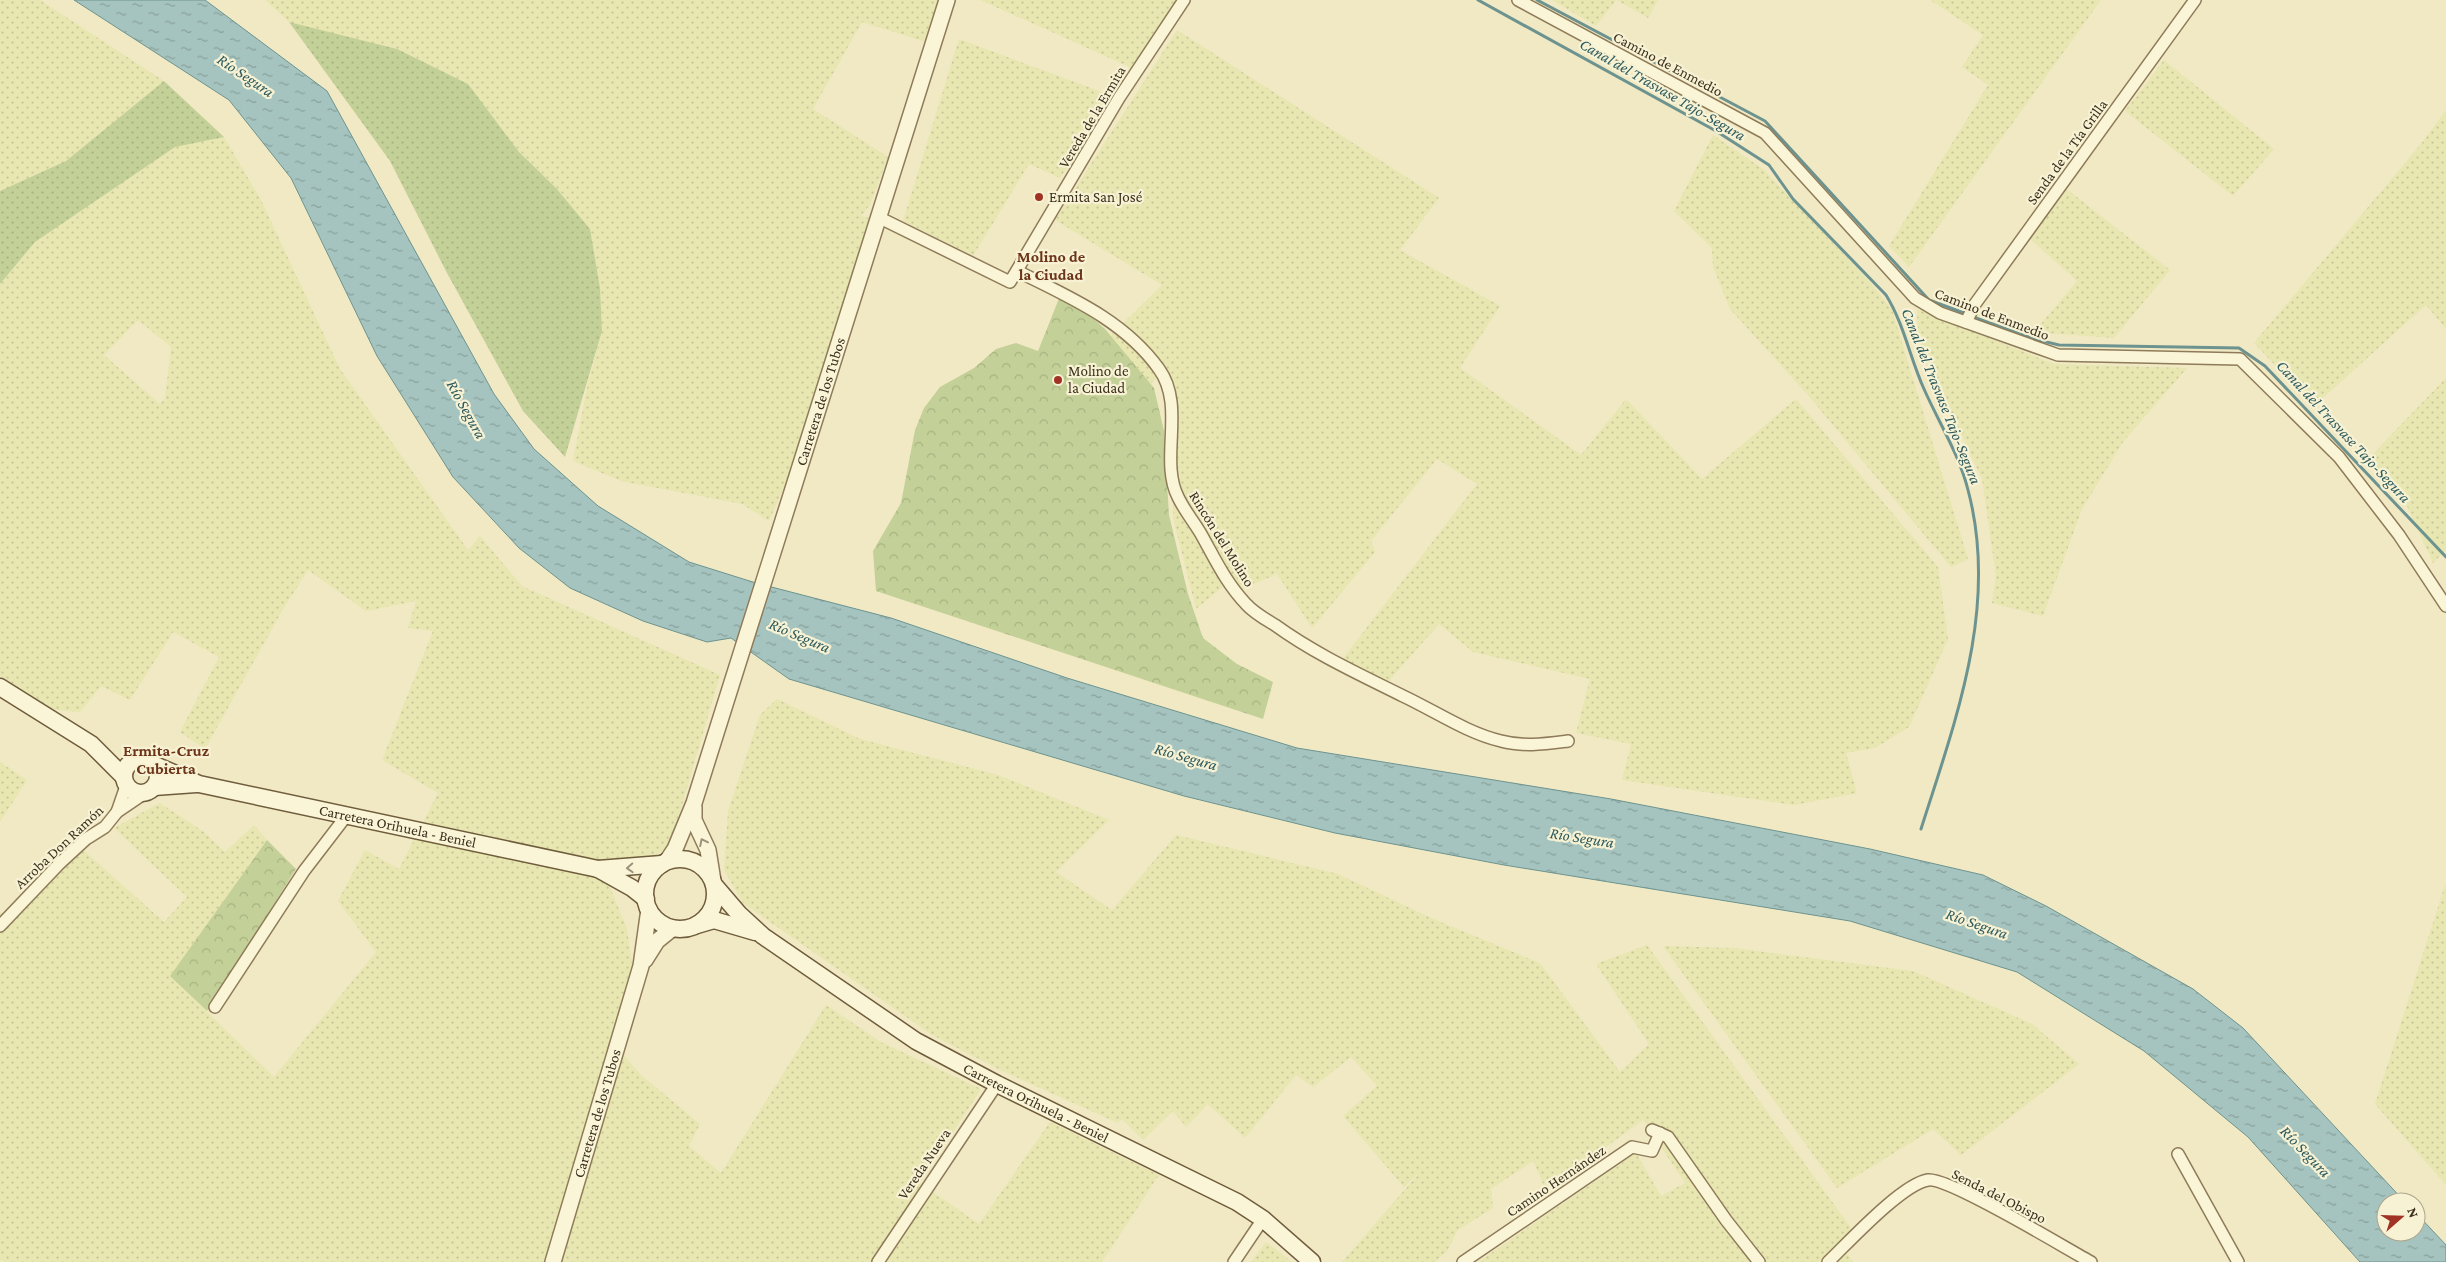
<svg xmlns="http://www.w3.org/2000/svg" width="2446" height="1262" font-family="'Crimson Pro',serif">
  <defs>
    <pattern id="farmland-dots" width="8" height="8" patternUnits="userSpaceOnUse" patternTransform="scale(1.25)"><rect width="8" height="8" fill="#e8e6b1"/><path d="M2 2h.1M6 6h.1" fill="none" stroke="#c8c698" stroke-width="1.8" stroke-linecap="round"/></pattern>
    <pattern id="grass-dots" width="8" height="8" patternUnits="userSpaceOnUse" patternTransform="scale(1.25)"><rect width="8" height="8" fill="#c3d097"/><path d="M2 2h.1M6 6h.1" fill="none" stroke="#a8b382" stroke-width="1.8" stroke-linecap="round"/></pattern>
    <pattern id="park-crowns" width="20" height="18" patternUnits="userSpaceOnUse" patternTransform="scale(1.25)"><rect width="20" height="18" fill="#c3d097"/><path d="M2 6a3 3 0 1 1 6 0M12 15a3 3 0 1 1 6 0" fill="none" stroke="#a8b382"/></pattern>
    <pattern id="water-ripples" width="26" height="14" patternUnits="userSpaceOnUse" patternTransform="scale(1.25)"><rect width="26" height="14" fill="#a6c4bf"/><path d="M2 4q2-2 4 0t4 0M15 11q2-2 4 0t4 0" fill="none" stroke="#88a09b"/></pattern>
  </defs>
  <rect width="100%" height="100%" fill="#f1e9c4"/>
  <g fill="url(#farmland-dots)" fill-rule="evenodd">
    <path d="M0,0H40L164,81L66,161L0,191Z"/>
    <path d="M265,0H939L926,42L862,22L813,109L888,157L870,205L861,216L870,218L800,450L769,521L742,504L621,481L573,461L588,383L602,331L600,288L590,229L556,188L519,152L397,49L289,22Z"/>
    <path d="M980,0H1176L1132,68Z"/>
    <path d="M1552,0H1616L1596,26Z"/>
    <path d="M1617,0H1658L1648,18Z"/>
    <path d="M1930,0H2101L1909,267L1889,246L1988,85L1962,67L1983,35Z"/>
    <path d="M1177,30L1439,198L1400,250L1500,306L1460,368L1581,455L1626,399L1702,479L1796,399L1938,567L1948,639L1909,727L1875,748L1846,753L1857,793L1794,805L1622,780L1631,744L1576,733L1590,679L1473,652L1439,624L1387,683L1341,661L1477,484L1437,459L1371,541L1375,552L1312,628L1277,574L1242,589L1233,578L1196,609L1173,518V388L1166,370L1150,384L1110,336L1162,285L1055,220Z"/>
    <path d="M959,39L1110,95L1093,129L1060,178L1029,164L973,256L903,221Z"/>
    <path d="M2164,60L2274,149L2233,196L2125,111Z"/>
    <path d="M2446,110V329L2426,305L2314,406L2254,343L2421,144Z"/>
    <path d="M1713,135L1763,169L1870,282L1892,310L1968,559L1951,567L1807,394L1730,309L1713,267L1712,248L1674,211Z"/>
    <path d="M224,137L261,200L340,369L468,550L480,536L522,586L720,675L670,846L609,885L627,929L633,969L615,1045L641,1075L700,1124L689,1146L721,1173L826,1005L881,1042L981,1089L920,1183L979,1224L1050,1122L1159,1175L1102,1262H4L2,1260L0,1262V912L12,922L82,849L164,922L187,897L114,828L160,803L204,832L225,852L254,825L267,840L170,976L274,1077L376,952L338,901L365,850L399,869L438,793L382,760L433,631L408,628L416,601L366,611L308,570L282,611L205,749L180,732L219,657L173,632L130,700L101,686L80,712L47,709L0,676V284L35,242L175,146ZM138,320L171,347L165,398L160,404L104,355Z"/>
    <path d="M2064,187L2170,270L2114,338L2034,332L2077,281L2029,238Z"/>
    <path d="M1917,309L2054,364L2187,368L2123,442L2082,509L2043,616L1992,603L1996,576L1982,479L1927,363L1918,332Z"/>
    <path d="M2446,378V550L2433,563L2401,493L2368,459Z"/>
    <path d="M777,699L860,739L998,775L1109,820L1056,872L1112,910L1176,835L1338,874L1431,918L1540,963L1620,1072L1649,1044L1596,964L1647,945L1851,1228L1844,1251L1853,1262H1478L1636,1153L1661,1196L1685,1183L1643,1120L1546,1191L1533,1161L1491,1189L1493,1208L1458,1230L1447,1251L1435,1262H1342L1420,1172L1404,1187L1343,1116L1377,1086L1351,1057L1313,1087L1296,1075L1245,1138L1208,1104L1186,1127L1173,1111L1143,1140L1122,1119L1118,1123L1000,1070L932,1035L743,903L724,870L728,811L760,715Z"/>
    <path d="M0,762L27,780L0,822Z"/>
    <path d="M2446,882V1185L2375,1104Z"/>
    <path d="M1663,946L1733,948L1913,971L2032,1024L2079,1064L1961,1155L1933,1129L1837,1188Z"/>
    <path d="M1266,1242L1292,1262H1251Z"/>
  </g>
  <g fill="url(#grass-dots)">
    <path d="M289,22L397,49L468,84L519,152L556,188L590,229L600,288L602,331L565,457L523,411L447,273L390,161Z"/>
    <path d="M164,81L224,137L175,147L35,242L0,284V191L66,161Z"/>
  </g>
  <g fill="url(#park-crowns)">
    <path d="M1060,296L1087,313L1105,329L1154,388L1164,431L1169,515L1188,594L1203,638L1237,664L1273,682L1263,719L876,591L873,551L901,503L915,430L924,408L940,387L974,368L996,349L1016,343L1038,351Z"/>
    <path d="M267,840L296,869L207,1011L170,976Z"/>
  </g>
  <path fill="url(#water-ripples)" stroke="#6c938f" d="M74,0H205L327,91L494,394L534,449L598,506L689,562L756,583L891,618L1067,678L1297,748L1611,799L1870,849L1983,875L2046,906L2193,989L2243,1028L2405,1202H2386V1232H2416V1213L2446,1245V1262H2360L2248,1137L2144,1051L2017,972L1850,921L1504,865L1335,833L1184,796L789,679L731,638L707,642L643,621L570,588L519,548L453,477L377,356L291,178L229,100Z"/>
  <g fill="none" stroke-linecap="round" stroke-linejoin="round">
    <g stroke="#6c938f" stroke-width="3">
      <path d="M1478,0L1716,131L1769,165L1793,199L1886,295C1904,324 1910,358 1924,389C1939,423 1959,454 1968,490C1999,606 1956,719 1921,829"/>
      <path d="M1537,0L1765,121L1929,300L1964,313"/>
      <path d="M1976,318L2034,339L2059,345L2239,348L2265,366L2446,557"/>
    </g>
    <defs>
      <g id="minor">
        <path d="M1518,0L1765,133L1915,298L1940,313L2058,355L2240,359L2339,457L2399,535L2446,606"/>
        <path d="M880,218L1010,282L1119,98L1184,0"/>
        <path d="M1017,271C1069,297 1124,320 1159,369C1186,406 1159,460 1178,497C1184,510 1194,522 1201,534C1215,559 1226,583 1246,604C1254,613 1265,619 1275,625C1315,654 1359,674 1403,696C1435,711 1467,733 1501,741C1523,747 1544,744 1568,741"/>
        <path d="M1966,322L1975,304L2195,0"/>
        <path d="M117,812L126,786"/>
        <path d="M0,926L60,863L86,839L105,827L117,812L145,793"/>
        <path d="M215,1007L304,871L347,815"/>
        <path d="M1652,1130L1668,1137L1726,1220L1759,1262"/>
        <path d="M2178,1154L2238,1262"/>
        <path d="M878,1262L997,1084"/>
        <path d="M1234,1262L1263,1219"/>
        <path d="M1463,1262L1632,1147L1652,1151L1660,1133"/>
        <path d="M1828,1262C1848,1243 1902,1184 1928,1180C1949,1177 2065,1248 2091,1262"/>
      </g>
      <g id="tertiary">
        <path d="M694,807V820L708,850L713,881"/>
        <path id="s1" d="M667,861L675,849L694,803L947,0"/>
        <path d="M645,960L657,941L673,928"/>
        <path id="s2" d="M553,1262L641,966L649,909"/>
      </g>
      <g id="secondary">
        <path d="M0,687L91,744L123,776"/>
        <circle cx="141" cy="776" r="17"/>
        <path id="s3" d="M155,765L199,784L598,869L662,864"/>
        <path d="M154,787L196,784"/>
        <circle cx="680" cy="894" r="35"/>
        <path d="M598,869L632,888L646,899"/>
        <path id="s4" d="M715,886L739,914L763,936L916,1041L997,1084L1237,1202L1263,1219L1312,1262"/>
        <path d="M697,925L714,920L755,932"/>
      </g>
    </defs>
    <use href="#minor" stroke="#8e7b59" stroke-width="14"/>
    <use href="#tertiary" stroke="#8e7b59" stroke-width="18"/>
    <use href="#secondary" stroke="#6f5c3c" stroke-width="19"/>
    <use href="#minor" stroke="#fbf5d8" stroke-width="11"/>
    <use href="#tertiary" stroke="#fbf5d8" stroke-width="15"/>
    <use href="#secondary" stroke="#fbf5d8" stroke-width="16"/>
  </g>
  <defs><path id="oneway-chevron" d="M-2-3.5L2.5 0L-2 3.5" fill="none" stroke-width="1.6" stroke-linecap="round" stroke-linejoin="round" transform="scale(1.25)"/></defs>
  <g stroke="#9c927b">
    <use href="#oneway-chevron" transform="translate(703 842) rotate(-116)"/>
    <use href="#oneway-chevron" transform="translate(630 868) rotate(177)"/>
  </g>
  <g fill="#a13324" stroke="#f8f2d4" stroke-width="2">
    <circle cx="1039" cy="197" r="5"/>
    <circle cx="1058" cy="380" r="5"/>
  </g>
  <g text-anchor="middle" stroke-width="4.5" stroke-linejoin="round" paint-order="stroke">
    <g font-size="15" fill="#3c301e" stroke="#f8f2d4">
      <text transform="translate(1668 64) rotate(28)" y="5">Camino de Enmedio</text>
      <text transform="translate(1092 117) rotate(-59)" y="5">Vereda de la Ermita</text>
      <text transform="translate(2067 152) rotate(-54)" y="5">Senda de la Tía Grilla</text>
      <text transform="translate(1992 314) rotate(21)" y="5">Camino de Enmedio</text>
      <text dy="5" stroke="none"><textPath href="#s1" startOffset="485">Carretera de los Tubos</textPath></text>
      <text transform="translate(1222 539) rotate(58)" y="5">Rincón del Molino</text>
      <text dy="5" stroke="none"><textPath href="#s3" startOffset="251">Carretera Orihuela - Beniel</textPath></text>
      <text transform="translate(59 847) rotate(-43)" y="5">Arroba Don Ramón</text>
      <text dy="5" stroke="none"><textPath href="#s4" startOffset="390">Carretera Orihuela - Beniel</textPath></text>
      <text dy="5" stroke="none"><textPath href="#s2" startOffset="155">Carretera de los Tubos</textPath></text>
      <text transform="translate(924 1164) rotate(-56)" y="5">Vereda Nueva</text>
      <text transform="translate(1556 1181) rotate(-34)" y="5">Camino Hernández</text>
      <text transform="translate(1999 1196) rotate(27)" y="5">Senda del Obispo</text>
    </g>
    <g font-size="15" fill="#3c301e" stroke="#f8f2d4" text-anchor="start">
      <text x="1049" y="202">Ermita San José</text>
      <text x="1068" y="376">Molino de<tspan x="1068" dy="17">la Ciudad</tspan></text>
    </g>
    <g font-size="16" font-style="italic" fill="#2c5a5d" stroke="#f8f2d4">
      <text transform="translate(246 75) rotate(34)" y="6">Río Segura</text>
      <text transform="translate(1663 89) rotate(30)" y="6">Canal del Trasvase Tajo-Segura</text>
      <text transform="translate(1942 396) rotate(68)" y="6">Canal del Trasvase Tajo-Segura</text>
      <text transform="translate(467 409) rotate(61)" y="6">Río Segura</text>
      <text transform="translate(2344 431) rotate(47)" y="6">Canal del Trasvase Tajo-Segura</text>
      <text transform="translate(800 635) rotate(23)" y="6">Río Segura</text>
      <text transform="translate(1186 756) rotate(16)" y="6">Río Segura</text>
      <text transform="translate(1582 837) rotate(9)" y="6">Río Segura</text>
      <text transform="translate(1977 923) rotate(19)" y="6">Río Segura</text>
      <text transform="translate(2306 1151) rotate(46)" y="6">Río Segura</text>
    </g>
    <g font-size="16" font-weight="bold" fill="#6c351a" stroke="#f8f2d4">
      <text x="1051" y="262">Molino de<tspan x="1051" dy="18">la Ciudad</tspan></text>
      <text x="166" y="756">Ermita-Cruz<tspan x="166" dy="18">Cubierta</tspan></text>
    </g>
  </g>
  <g transform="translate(2401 1217) rotate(70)"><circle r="24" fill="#f8f2d4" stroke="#ada48b"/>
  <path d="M0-4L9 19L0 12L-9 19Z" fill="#a13324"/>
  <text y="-8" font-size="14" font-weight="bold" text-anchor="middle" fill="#3c301e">N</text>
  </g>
</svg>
